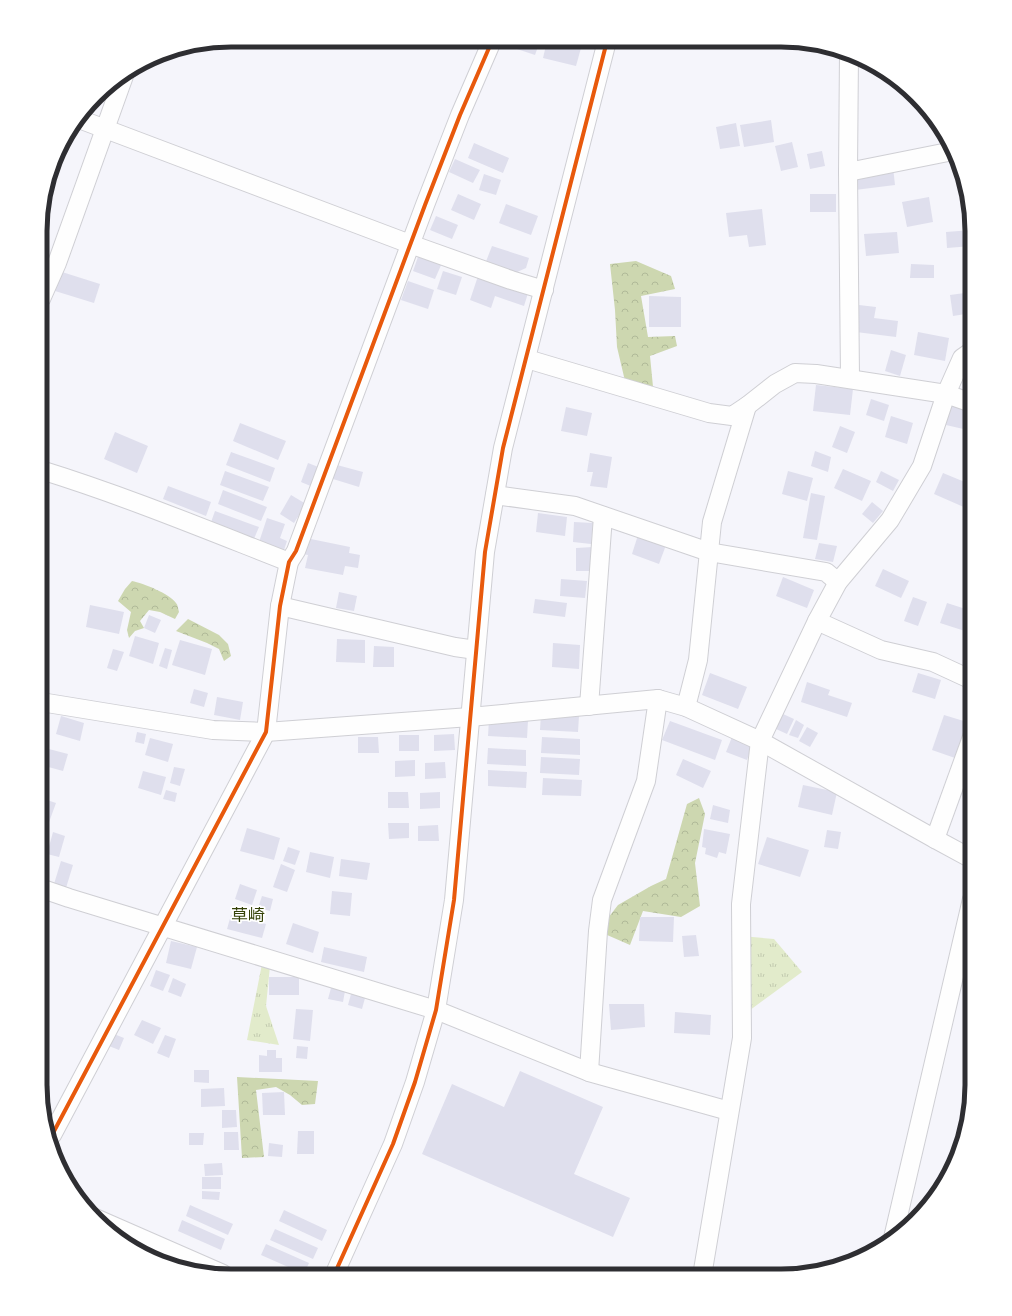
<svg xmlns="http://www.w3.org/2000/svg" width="1012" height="1316" font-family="Commissioner,'Noto Sans JP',sans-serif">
  <defs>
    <pattern id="grass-tufts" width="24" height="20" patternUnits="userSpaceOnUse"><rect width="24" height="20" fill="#e2ebcb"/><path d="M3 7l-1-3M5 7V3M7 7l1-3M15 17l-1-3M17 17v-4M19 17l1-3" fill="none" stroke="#c2caaf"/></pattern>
    <pattern id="forest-crowns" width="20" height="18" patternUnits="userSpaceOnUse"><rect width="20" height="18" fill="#cdd7b0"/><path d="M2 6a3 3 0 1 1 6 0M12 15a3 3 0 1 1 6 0" fill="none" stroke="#b0b998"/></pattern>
  </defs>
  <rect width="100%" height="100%" fill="#f5f5fb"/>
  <g fill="url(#grass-tufts)">
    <path d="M741,936L774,939L802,972L742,1016Z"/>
    <path d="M262,964L270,966L266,1006L279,1045L247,1040Z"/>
  </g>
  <g fill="url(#forest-crowns)">
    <path d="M636,261L671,276L675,289L641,296L648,337L675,336L677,346L650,356L654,397L625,381L617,347L615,310L610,264Z"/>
    <path d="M132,581C143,583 170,594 176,603C178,605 178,609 179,612L175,619L160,612L149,610L140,621L144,628L135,631L129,638L127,630L131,612L118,601L125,589Z"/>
    <path d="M188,619L219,635L228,644L231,656L224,661L219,649L207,643L176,631Z"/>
    <path d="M699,798L705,814L695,863L700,906L681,917L643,911L630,945L598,931L618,905L651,886L666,879L687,804Z"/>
    <path d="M237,1077L318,1081L315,1104L302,1105L290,1095L276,1087L256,1090L264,1157L242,1158Z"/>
  </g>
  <g fill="#dfdfed">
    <path d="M513,41H540L535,55L511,47Z"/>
    <path d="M547,41H554L581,48L576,66L543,58Z"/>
    <path d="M771,120L774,142L744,147L740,125Z"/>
    <path d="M736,123L740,146L720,149L716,127Z"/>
    <path d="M792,142L798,167L781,171L775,146Z"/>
    <path d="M474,143L509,158L503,173L468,158Z"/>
    <path d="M822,151L825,166L810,169L807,154Z"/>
    <path d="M455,159L480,170L473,183L449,172Z"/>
    <path d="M893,167L895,185L855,190L854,178Z"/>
    <path d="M484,174L501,180L496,195L479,190Z"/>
    <path d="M458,194L481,204L474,220L451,210Z"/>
    <rect x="810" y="194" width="26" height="18"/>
    <path d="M929,197L933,222L907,227L902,202Z"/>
    <path d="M506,204L538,216L531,235L499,223Z"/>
    <path d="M762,209L766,245L749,247L747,235L729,237L726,213Z"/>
    <path d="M436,216L458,225L452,239L430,230Z"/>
    <path d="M972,230V246L947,248L946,232Z"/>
    <path d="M897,232L899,253L866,256L864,234Z"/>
    <path d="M492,246L529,258L526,268L515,273L485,264Z"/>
    <path d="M419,254L442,263L435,279L413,271Z"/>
    <path d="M911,264L934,265V278H910Z"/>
    <path d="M443,271L462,277L456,295L437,289Z"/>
    <path d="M62,272L100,284L94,303L55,291Z"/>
    <path d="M479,273L529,290L524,306L495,296L491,308L470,300Z"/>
    <path d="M408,281L434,290L428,309L401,300Z"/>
    <path d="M972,292V313L953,316L950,295Z"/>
    <path d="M649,296L681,297V327H649Z"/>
    <path d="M859,305L876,307L874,318L898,321L896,337L856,332Z"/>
    <path d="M918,332L949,338L945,361L914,355Z"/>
    <path d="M891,350L906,355L900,376L885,371Z"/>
    <path d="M816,385L853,389L850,415L813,411Z"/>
    <path d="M871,399L889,405L884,421L866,415Z"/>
    <path d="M951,405L972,410V431L946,425Z"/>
    <path d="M566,407L592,413L587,436L561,431Z"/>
    <path d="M891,416L913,423L907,444L885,437Z"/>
    <path d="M240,423L286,441L278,460L233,441Z"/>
    <path d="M840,426L855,432L847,453L832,447Z"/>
    <path d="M115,432L148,446L137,473L104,459Z"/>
    <path d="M815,451L831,457L828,472L811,466Z"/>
    <path d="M231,452L275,468L270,482L226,465Z"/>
    <path d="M590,453L612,457L607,488L590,486L593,472H587Z"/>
    <path d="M308,463L321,468L313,487L301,482Z"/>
    <path d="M337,465L363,472L359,487L333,479Z"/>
    <path d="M843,469L871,481L862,501L834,488Z"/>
    <path d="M225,471L269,487L263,501L220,485Z"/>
    <path d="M788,471L813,478L807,501L782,494Z"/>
    <path d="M881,471L899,480L893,491L876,482Z"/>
    <path d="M943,473L972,485V494L966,508L934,494Z"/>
    <path d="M168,486L211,502L206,516L163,499Z"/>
    <path d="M223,490L267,507L261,521L218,504Z"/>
    <path d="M811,493L825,496L817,540L803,538Z"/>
    <path d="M291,495L306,504L294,523L280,514Z"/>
    <path d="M872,502L883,511L873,523L862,514Z"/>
    <path d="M972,507V527L965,524Z"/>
    <path d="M215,511L259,527L253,541L210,525Z"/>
    <path d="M538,513L567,517L565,536L536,532Z"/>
    <path d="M267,518L285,524L280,538L287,541L284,550L259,542Z"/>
    <path d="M574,522L593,523L591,544L573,542Z"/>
    <path d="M638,535L666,545L659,564L632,554Z"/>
    <path d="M306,538L350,547L349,553L360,555L358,568L345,566L343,575L305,568L308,555L303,554Z"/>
    <path d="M819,543L837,546L833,562L815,559Z"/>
    <path d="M593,547V571H576V548Z"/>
    <path d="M883,569L909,581L901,598L875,586Z"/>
    <path d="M783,577L814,590L807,608L776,596Z"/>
    <path d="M561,579L587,581L585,598L560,596Z"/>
    <path d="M339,592L357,596L354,611L336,608Z"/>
    <path d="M913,597L927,602L918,626L904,621Z"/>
    <path d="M535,599L567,603L565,617L533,613Z"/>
    <path d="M947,603L972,611V619L968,632L940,623Z"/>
    <path d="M90,605L124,612L119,634L86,627Z"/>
    <path d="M149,615L161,620L155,633L144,628Z"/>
    <path d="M135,636L159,643L153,664L129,656Z"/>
    <path d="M337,639L365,640V663L336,662Z"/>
    <path d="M180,640L212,649L205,675L172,665Z"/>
    <path d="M553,643L580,645L579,669L552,667Z"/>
    <path d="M374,646L394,647V667H373Z"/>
    <path d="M165,648L172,650L167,669L159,666Z"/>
    <path d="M113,649L124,652L117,671L107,668Z"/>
    <path d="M710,673L747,687L738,709L702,695Z"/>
    <path d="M918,673L941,680L935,699L912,692Z"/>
    <path d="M807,682L830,690L828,695L852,703L847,717L801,702Z"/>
    <path d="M194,689L208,693L204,707L190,703Z"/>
    <path d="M217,697L243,702L240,720L214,715Z"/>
    <path d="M541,714L579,716L578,732L540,730Z"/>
    <path d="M783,714L794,719L787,734L776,729Z"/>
    <path d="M944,715L967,722L955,758L932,750Z"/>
    <path d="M41,716L48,718L43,735L41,734Z"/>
    <path d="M61,716L84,723L80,741L56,734Z"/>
    <path d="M489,719L528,721L527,738L488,736Z"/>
    <path d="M796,720L804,725L798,738L789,735Z"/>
    <path d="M670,721L722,740L715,760L662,740Z"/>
    <path d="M807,727L818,733L810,747L799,741Z"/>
    <path d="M137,732L146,734L144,744L135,742Z"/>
    <path d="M454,734L455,750L434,751V735Z"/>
    <rect x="399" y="735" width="20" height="16"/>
    <path d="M358,737H378L379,753H358Z"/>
    <path d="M542,737L580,739V755L541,753Z"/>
    <path d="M732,737L752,745L747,760L726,752Z"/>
    <path d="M150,738L173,744L168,762L145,755Z"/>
    <path d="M45,748L68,754L63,771L41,765Z"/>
    <path d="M488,748L526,750V766L487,764Z"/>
    <path d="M541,757L580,759L579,775L540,773Z"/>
    <path d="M683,759L711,771L703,788L676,775Z"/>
    <path d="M415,760V776L395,777V761Z"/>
    <path d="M445,762L446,778L425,779V763Z"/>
    <path d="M174,767L185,769L180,786L170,783Z"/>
    <path d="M488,770L527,772L526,788L488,786Z"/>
    <path d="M143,771L166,777L161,795L138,788Z"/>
    <path d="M543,778L582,780L581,796L542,795Z"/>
    <path d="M803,785L837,792L832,815L798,807Z"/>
    <path d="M166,790L177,793L175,802L163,799Z"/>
    <path d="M388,792H408L409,808H388Z"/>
    <path d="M440,792V808L420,809V793Z"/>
    <path d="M41,798L56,803L48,825L41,822Z"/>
    <path d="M713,805L730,810L728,823L710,819Z"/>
    <path d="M388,823H409V838L389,839Z"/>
    <path d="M438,825L439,841H418V826Z"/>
    <path d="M247,828L280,838L274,860L240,851Z"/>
    <path d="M704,829L730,834L726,854L719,852L717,858L705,854L706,848L702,847Z"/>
    <path d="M827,830L841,832L838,849L824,847Z"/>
    <path d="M53,832L65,836L59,857L47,854Z"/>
    <path d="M767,837L809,850L800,877L758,864Z"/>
    <path d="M288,847L300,851L295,865L283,861Z"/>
    <path d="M310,852L334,857L330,878L306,872Z"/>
    <path d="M341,859L370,863L367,880L339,876Z"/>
    <path d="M61,861L73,865L66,888L54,884Z"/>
    <path d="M281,864L295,870L287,892L273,887Z"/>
    <path d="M240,884L257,890L252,905L235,899Z"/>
    <path d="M332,891L352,893L350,916L330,914Z"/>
    <path d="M262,896L273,899L270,911L258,908Z"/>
    <path d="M231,915L266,924L262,938L227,929Z"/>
    <path d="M640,917H674L673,942L639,941Z"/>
    <path d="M293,923L319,932L313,953L286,944Z"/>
    <path d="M696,935L699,956L684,957L682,936Z"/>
    <path d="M171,941L197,947L191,969L166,963Z"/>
    <path d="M324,947L367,957L364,972L321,962Z"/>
    <path d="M156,970L170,975L163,991L150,986Z"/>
    <rect x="269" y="977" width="30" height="18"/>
    <path d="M173,978L186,984L181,997L168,992Z"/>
    <path d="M331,988L345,991L343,1002L328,999Z"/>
    <path d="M351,994L365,998L362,1009L348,1005Z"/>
    <path d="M609,1004H644L645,1027L611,1030Z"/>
    <path d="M296,1009L313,1010L310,1041L293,1039Z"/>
    <path d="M675,1012L711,1015L710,1035L674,1033Z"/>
    <path d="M142,1020L161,1028L153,1044L134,1035Z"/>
    <path d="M114,1034L124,1038L119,1050L109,1046Z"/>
    <path d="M165,1035L176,1039L169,1058L157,1053Z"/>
    <path d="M297,1046L308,1047L307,1059L296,1058Z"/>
    <path d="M267,1050H276V1058H282V1072H259V1055L267,1056Z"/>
    <path d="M194,1070H209V1083L194,1082Z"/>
    <path d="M520,1071L603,1107L574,1174L630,1198L613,1237L422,1154L452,1084L504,1107Z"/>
    <path d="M40,1083L50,1086L44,1104L40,1086Z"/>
    <path d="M224,1088L225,1106L201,1107V1089Z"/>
    <path d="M284,1092L285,1115H263L262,1093Z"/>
    <path d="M222,1110H236L237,1127L222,1128Z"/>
    <path d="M298,1131H314V1154H297Z"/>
    <path d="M224,1132H238L239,1150H224Z"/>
    <path d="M189,1133H204L203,1145H189Z"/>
    <path d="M269,1143L283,1145L282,1157L268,1156Z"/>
    <path d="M222,1163L223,1175L205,1176L204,1164Z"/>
    <rect x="202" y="1177" width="19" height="12"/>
    <path d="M202,1191L220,1192L219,1200L202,1199Z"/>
    <path d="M190,1205L233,1224L228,1235L186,1216Z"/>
    <path d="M284,1210L327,1230L322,1241L279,1221Z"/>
    <path d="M182,1220L225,1239L221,1250L178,1231Z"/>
    <path d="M275,1229L318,1248L313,1259L270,1240Z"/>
    <path d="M266,1244L309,1263L304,1274L261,1255Z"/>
  </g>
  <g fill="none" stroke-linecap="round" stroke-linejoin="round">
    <defs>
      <g id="minor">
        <path d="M849,53L848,172L850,378"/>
        <path d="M79,119L410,244L511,280L544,290"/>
        <path d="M848,172L953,151"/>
        <path d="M41,299L57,263L124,76"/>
        <path d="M527,359L709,413L732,416L747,406L775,384L795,373L816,374L946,394L972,403"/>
        <path d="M41,470C125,496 207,530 289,562"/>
        <path d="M495,495L575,506L709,552L826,572L838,582"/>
        <path d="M280,606L455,647L476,650"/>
        <path d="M817,621L881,650L933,662L972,680"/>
        <path d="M41,702L213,730L266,732L470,717L658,699L686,707L760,741L935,839L972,859"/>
        <path d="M589,706L603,516"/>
        <path d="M686,707L698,660L712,522L747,406"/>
        <path d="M935,839L972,737"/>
        <path d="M40,888L69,898L436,1010L589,1072L729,1111"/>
        <path d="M589,1072L598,931L602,900L646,781L658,699"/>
        <path d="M52,1135L266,732L280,606L289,562L296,551L425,205L460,115L492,41"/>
        <path d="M95,1218L223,1274"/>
        <path d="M893,1238L972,899"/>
        <path d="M334,1275L393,1144L415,1082L436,1010L454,900L485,552L503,448L607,41"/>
        <path d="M702,1276L742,1038L741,904L760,741L817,621L838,582L890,520L922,466L946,394L962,358L972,351"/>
      </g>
    </defs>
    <use href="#minor" stroke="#cfcfd4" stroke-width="20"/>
    <use href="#minor" stroke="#fefefe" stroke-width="18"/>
    <defs>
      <g id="cycleway">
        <path d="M52,1135L266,732L280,606L289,562L296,551L425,205L460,115L492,41"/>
        <path d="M334,1275L393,1144L415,1082L436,1010L454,900L485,552L503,448L607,41"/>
      </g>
    </defs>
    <use href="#cycleway" stroke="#fff" stroke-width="6"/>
    <use href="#cycleway" stroke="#e8590c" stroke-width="4"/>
  </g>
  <g text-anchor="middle" stroke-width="3.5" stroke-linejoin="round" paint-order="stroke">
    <g font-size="17" fill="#344107" stroke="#fff">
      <text x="248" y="921">草崎</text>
    </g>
  </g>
  <path d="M0 0H1012V1316H0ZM231 47H781A184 184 0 0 1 965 231V1085A184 184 0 0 1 781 1269H231A184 184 0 0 1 47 1085V231A184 184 0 0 1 231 47Z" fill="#fff" fill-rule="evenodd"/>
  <path fill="none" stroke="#2e2e32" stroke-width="5" d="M231 47H781A184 184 0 0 1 965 231V1085A184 184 0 0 1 781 1269H231A184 184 0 0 1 47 1085V231A184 184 0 0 1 231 47Z"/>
</svg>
